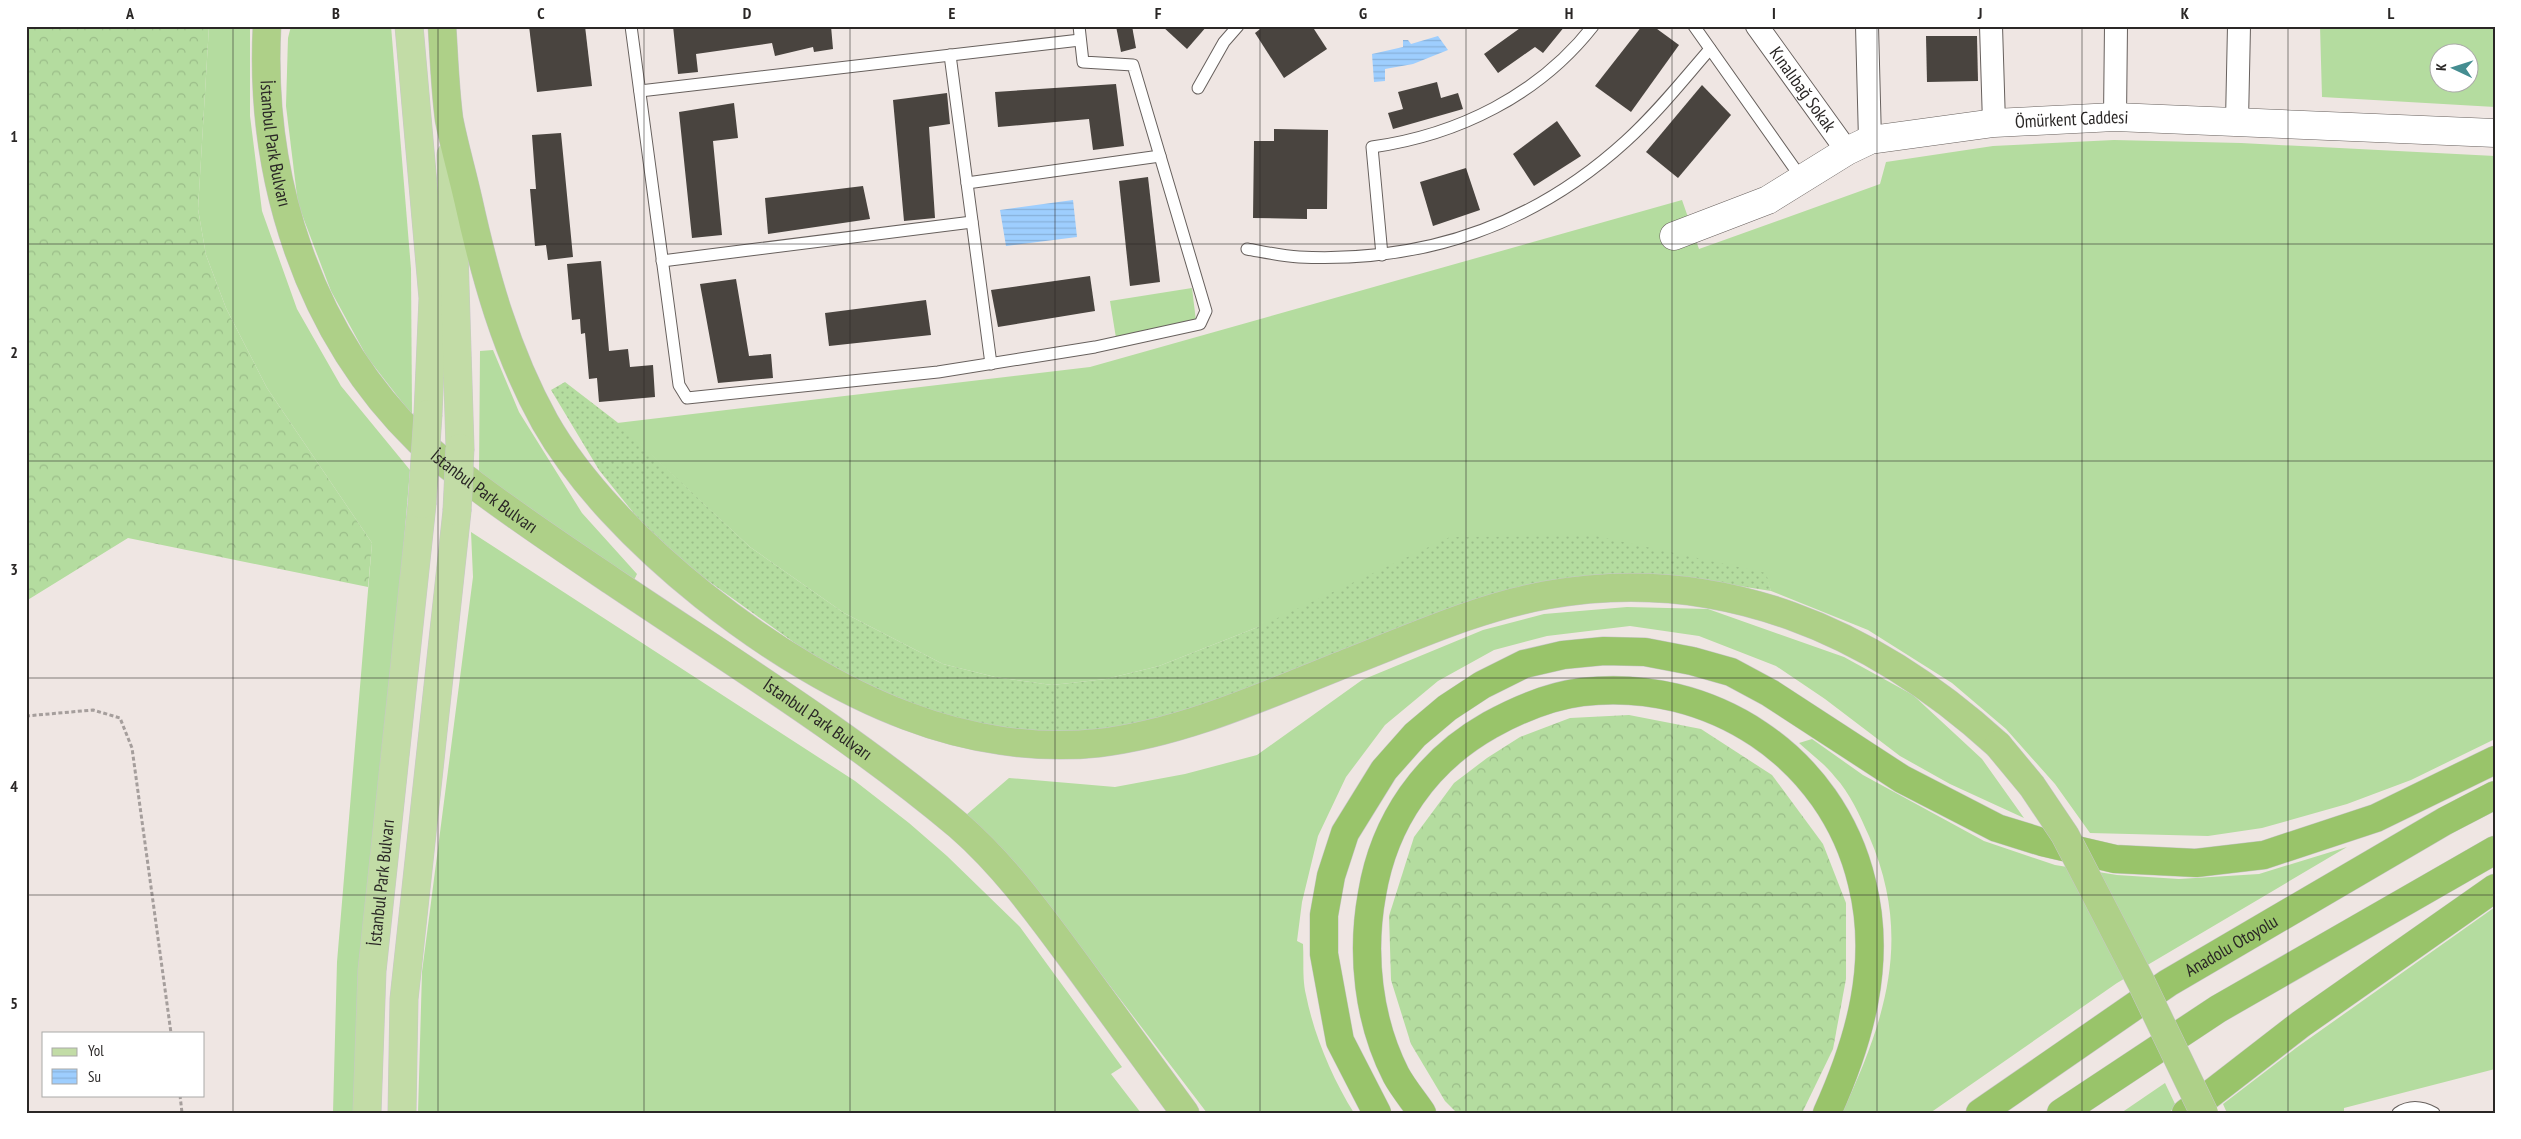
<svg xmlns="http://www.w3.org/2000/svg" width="2521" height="1139" font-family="'PT Sans Narrow',sans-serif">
  <defs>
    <pattern id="forest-crowns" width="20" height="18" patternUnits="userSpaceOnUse" patternTransform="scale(1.25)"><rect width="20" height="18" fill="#b4dc9f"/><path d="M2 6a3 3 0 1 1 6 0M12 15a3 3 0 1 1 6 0" fill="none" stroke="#9bbd89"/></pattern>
    <pattern id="garden-dots" width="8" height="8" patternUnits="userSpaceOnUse" patternTransform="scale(1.25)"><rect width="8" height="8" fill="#b4dc9f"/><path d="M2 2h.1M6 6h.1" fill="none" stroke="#9bbd89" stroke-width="1.8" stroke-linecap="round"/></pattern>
    <pattern id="water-rules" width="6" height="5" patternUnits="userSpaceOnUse" patternTransform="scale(1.25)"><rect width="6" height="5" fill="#9ecefe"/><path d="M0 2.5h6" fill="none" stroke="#88b1da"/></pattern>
  </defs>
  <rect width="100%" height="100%" fill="#efe6e3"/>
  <g fill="#b4dc9f" fill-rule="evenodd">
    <path d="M209,26H250V116L262,211L297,309L341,386L410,470L356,1113H333L337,962L372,543L267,388L226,308L206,255L198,209Z"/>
    <path d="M291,26H391L411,269L412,415L367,357L331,291L298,204L286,106L288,38Z"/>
    <path d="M2320,26H2495V107L2322,97ZM2438,52H2468V82H2438Z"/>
    <path d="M2114,140L2241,143L2495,156V739L2411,780L2347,804L2262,828L2208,836L2090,833L2055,784L2006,729L1952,683L1868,630L1771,591L1765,573L1258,627L1159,666L1106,679L1052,685L995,677L943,664L844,613L750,547L617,423L1090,367L1682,200L1699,249L1880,184L1886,162L1993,146Z"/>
    <path d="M1192,288L1196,321L1116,338L1110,301Z"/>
    <path d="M493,350L519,412L582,513L637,574L631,586L479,474L480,351Z"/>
    <path d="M471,532L855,781L909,823L947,856L1020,927L1122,1067L1111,1074L1141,1113H418L422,972L473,577Z"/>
    <path d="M1627,607L1708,609L1844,657L1913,695L1982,759L2024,818L1950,784L1900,756L1825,699L1776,666L1699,636L1630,626L1547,636L1494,650L1438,681L1385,725L1346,777L1318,836L1302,902L1297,941L1303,944C1304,960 1302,979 1306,995C1314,1035 1332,1078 1354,1113H1207L1046,902L966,815L1009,778L1115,787L1185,774L1257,755L1362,680L1483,630L1544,614Z"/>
    <path d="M1812,739L1863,775L1984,841L2055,865L2117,875L2179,879L2259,874L2347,847L2117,983L1930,1113H1842C1886,1019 1913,937 1869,836C1860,816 1850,793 1835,777C1825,764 1811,754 1799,743Z"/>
    <path d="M2495,907V1069L2344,1108V1113H2227L2223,1104L2296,1048Z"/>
    <path d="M2165,1083L2176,1106L2168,1113H2121Z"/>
  </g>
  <g fill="url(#forest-crowns)">
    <path d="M26,26H209L198,209L206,255L226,308L267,388L372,543L368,587L128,538L26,601Z"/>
    <path d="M1629,715L1701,729L1772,775L1823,844L1846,903V979L1833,1049L1802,1113H1457L1445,1101L1411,1044L1391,980L1389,916L1414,837L1454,783L1487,758L1520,737L1570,718Z"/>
  </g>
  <path fill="url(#garden-dots)" d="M565,382L617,422L750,547L844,613L943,664L995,677L1052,685L1106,679L1159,666L1258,627L1450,537L1596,536L1766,573L1771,591L1688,578L1591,577L1165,720L1091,733L1038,734L973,725L880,692L817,659L661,547L599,470L551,390Z"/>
  <g fill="url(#water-rules)">
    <path d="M1438,36L1448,50L1413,64L1385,69V81L1374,82L1372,54L1403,47V40H1408L1411,44Z"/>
    <path d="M1073,200L1077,237L1006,246L1000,210Z"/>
  </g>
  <g fill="#49443f">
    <path d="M529,26H585L592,86L537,92Z"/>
    <path d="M673,26H831L833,49L814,52L813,47L775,56L772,43L696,54L698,72L678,74Z"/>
    <path d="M1116,26H1132L1136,48L1121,52Z"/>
    <path d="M1162,26H1207L1187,49Z"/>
    <path d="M1264,26H1312L1327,49L1284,78L1255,33Z"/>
    <path d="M1523,26H1565L1543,53L1535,47L1498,73L1484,54Z"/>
    <path d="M1642,26H1653L1679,45L1631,112L1595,86Z"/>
    <path d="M1926,36H1977L1978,81L1927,82Z"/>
    <path d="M1437,82L1441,98L1458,93L1463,109L1393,129L1388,113L1403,109L1398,92Z"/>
    <path d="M1116,84L1124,146L1093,150L1089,119L998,127L995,92Z"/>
    <path d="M1702,85L1731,115L1678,178L1646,152Z"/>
    <path d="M947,93L950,124L929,127L935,218L904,221L893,100Z"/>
    <path d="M734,103L738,138L713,141L722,235L692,238L679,112Z"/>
    <path d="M1557,121L1581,156L1534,186L1513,154Z"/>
    <path d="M1274,129L1328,130L1327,209H1307V219L1253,218L1254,141H1274Z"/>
    <path d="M561,133L573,257L548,260L546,245L535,246L530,189H536L532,135Z"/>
    <path d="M1466,168L1480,210L1433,226L1420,182Z"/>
    <path d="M1148,177L1160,282L1130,286L1119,181Z"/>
    <path d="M863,186L870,219L768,234L765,198Z"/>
    <path d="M601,261L609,351L628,349L630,367L653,365L655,397L599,402L597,378L589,379L585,333L581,334L580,319L572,320L567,264Z"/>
    <path d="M1090,276L1095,311L998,327L991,290Z"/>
    <path d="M736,279L749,356L771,354L773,378L718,383L700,284Z"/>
    <path d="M926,300L931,335L829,346L825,313Z"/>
  </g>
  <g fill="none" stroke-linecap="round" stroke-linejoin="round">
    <defs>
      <g id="service">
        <path d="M631,26L679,385L687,398L938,372L1095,347L1200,324L1206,311L1133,65L1083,62L1079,26"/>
        <path d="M1694,26L1802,179"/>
        <path d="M950,55L991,364"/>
        <path d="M1198,88L1224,42L1238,26"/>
        <path d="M640,91L1080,40"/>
        <path d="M967,183L1160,156"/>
        <path d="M1247,249C1264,252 1282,256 1299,257C1423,263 1534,225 1626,141C1657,113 1683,80 1710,49"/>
        <path d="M1382,255L1372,147C1458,135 1539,95 1593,26"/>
        <path d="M662,261L972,222"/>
        <path d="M2398,1113C2410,1105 2421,1106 2434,1113"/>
      </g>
      <g id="minor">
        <path id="s1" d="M1757,26L1847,151"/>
        <path d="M1867,26L1870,140"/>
        <path d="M1991,26L1994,123"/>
        <path d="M2115,117L2116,26"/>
        <path d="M2237,121L2239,26"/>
      </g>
      <g id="tertiary">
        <path id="s2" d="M1674,236L1768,200L1847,151L1870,140L1994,123L2115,117L2495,133"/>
      </g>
      <g id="primary">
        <path d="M409,26L433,298L428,414"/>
        <path d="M451,155L460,448"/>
        <path id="s3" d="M367,1113L372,971L422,504"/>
        <path d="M402,1113L404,999L457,511"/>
      </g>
      <g id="trunk">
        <path id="s4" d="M267,26C259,178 308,333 419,441C437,458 457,472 477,487C521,520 566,550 612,581C729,660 851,735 959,826C1006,867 1042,918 1079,968C1114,1016 1150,1065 1185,1113"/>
        <path d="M442,26C444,57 445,88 449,119C454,145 462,172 468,199C485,276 506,352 545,422C612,540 780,669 907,716C967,739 1035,750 1099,743C1188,732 1270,693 1352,661C1416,636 1480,607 1547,595C1719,564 1873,631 1998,745"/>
      </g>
      <g id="motorway">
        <path d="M1377,1113L1340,1041L1324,954V915L1331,876L1345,833L1384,770L1415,735L1447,708L1482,685L1524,664L1563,655L1604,651L1645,652L1692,661L1731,672L1770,693L1902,779L1997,828L2042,842L2115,859L2196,863L2264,855L2376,818L2495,760"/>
        <path d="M1422,1113C1414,1101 1403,1088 1396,1075C1368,1020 1361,954 1372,894C1384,821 1426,761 1490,725C1519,709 1550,696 1582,692C1710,677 1832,756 1862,883C1882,963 1860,1040 1827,1113"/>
        <path id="s5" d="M1980,1113L2168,983L2445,821L2495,795"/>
        <path d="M2061,1113L2218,1009L2495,850"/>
        <path d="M2186,1113L2301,1024L2495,888"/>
      </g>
    </defs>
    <use href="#service" stroke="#67605d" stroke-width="13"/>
    <use href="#minor" stroke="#67605d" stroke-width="24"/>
    <use href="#tertiary" stroke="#67605d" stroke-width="29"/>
    <use href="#primary" stroke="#c8c7c7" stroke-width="29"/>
    <use href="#trunk" stroke="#c8c7c7" stroke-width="29"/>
    <use href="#motorway" stroke="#c8c7c7" stroke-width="29"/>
    <g stroke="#a59e9c" stroke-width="3" stroke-dasharray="4 2.5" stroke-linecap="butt">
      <path d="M26,716L93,710L120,718L132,748L171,1033"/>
      <path d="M180,1095L182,1113"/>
    </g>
    <use href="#service" stroke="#fff" stroke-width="11"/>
    <use href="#minor" stroke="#fff" stroke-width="22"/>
    <use href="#tertiary" stroke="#fff" stroke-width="28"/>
    <use href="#primary" stroke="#c2dca6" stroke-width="28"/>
    <use href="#trunk" stroke="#aed088" stroke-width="28"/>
    <use href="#motorway" stroke="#99c46a" stroke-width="28"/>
    <defs>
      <g id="primary-bridge">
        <path d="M422,504L428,414"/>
        <path d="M457,511L460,448"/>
      </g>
      <path id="trunk-bridge" d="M1998,745L2032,786L2065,835L2141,982L2204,1113"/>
    </defs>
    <use href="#primary-bridge" stroke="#c8c7c7" stroke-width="29" stroke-linecap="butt"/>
    <use href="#trunk-bridge" stroke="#c8c7c7" stroke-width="29" stroke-linecap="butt"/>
    <use href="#primary-bridge" stroke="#c2dca6" stroke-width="28"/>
    <use href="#trunk-bridge" stroke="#aed088" stroke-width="28"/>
  </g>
  <path fill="none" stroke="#2a2726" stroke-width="1" stroke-opacity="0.55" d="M233,26V1113M438,26V1113M644,26V1113M850,26V1113M1055,26V1113M1260,26V1113M1466,26V1113M1672,26V1113M1877,26V1113M2082,26V1113M2288,26V1113M26,244H2495M26,461H2495M26,678H2495M26,895H2495"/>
  <g text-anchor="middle" stroke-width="5" stroke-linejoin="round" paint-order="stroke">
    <g font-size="18" fill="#2a2726" stroke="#fff">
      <text dy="6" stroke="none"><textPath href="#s1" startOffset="78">Kınalıbağ Sokak</textPath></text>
      <text dy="6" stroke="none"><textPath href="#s2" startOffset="422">Ömürkent Caddesi</textPath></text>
      <text dy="6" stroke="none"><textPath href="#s4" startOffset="118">İstanbul Park Bulvarı</textPath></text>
      <text dy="6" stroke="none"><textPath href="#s4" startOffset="538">İstanbul Park Bulvarı</textPath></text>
      <text dy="6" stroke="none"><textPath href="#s4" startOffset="942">İstanbul Park Bulvarı</textPath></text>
      <text dy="6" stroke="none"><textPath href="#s3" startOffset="231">İstanbul Park Bulvarı</textPath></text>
      <text dy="6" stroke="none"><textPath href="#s5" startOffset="302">Anadolu Otoyolu</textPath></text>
    </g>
  </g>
  <rect width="2521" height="1139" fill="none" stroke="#ffffff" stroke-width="55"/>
  <rect x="42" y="1032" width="162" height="65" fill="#ffffff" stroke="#aaa9a8"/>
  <rect x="52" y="1048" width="25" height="8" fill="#c2dca6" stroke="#aaa9a8"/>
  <text x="88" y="1056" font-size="15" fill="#2a2726">Yol</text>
  <rect x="52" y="1069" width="25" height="15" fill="url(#water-rules)" stroke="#aaa9a8"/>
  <text x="88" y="1082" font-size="15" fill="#2a2726">Su</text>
  <g transform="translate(2454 68) rotate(274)"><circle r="24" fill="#ffffff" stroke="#aaa9a8"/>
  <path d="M0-4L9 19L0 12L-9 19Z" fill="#458d91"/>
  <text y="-8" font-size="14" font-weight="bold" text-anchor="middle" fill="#2a2726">K</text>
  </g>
  <rect x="28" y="28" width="2466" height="1084" fill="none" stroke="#2a2726" stroke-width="2"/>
  <g font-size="16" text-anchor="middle" font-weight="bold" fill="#2a2726">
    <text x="130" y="19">A</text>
    <text x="336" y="19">B</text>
    <text x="541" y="19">C</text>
    <text x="747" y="19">D</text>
    <text x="952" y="19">E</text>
    <text x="1158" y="19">F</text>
    <text x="1363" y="19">G</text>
    <text x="1569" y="19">H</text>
    <text x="1774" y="19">I</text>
    <text x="1980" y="19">J</text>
    <text x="2185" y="19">K</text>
    <text x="2391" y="19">L</text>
    <text x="14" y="142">1</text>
    <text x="14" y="358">2</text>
    <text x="14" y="575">3</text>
    <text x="14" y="792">4</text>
    <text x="14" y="1009">5</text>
  </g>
</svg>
